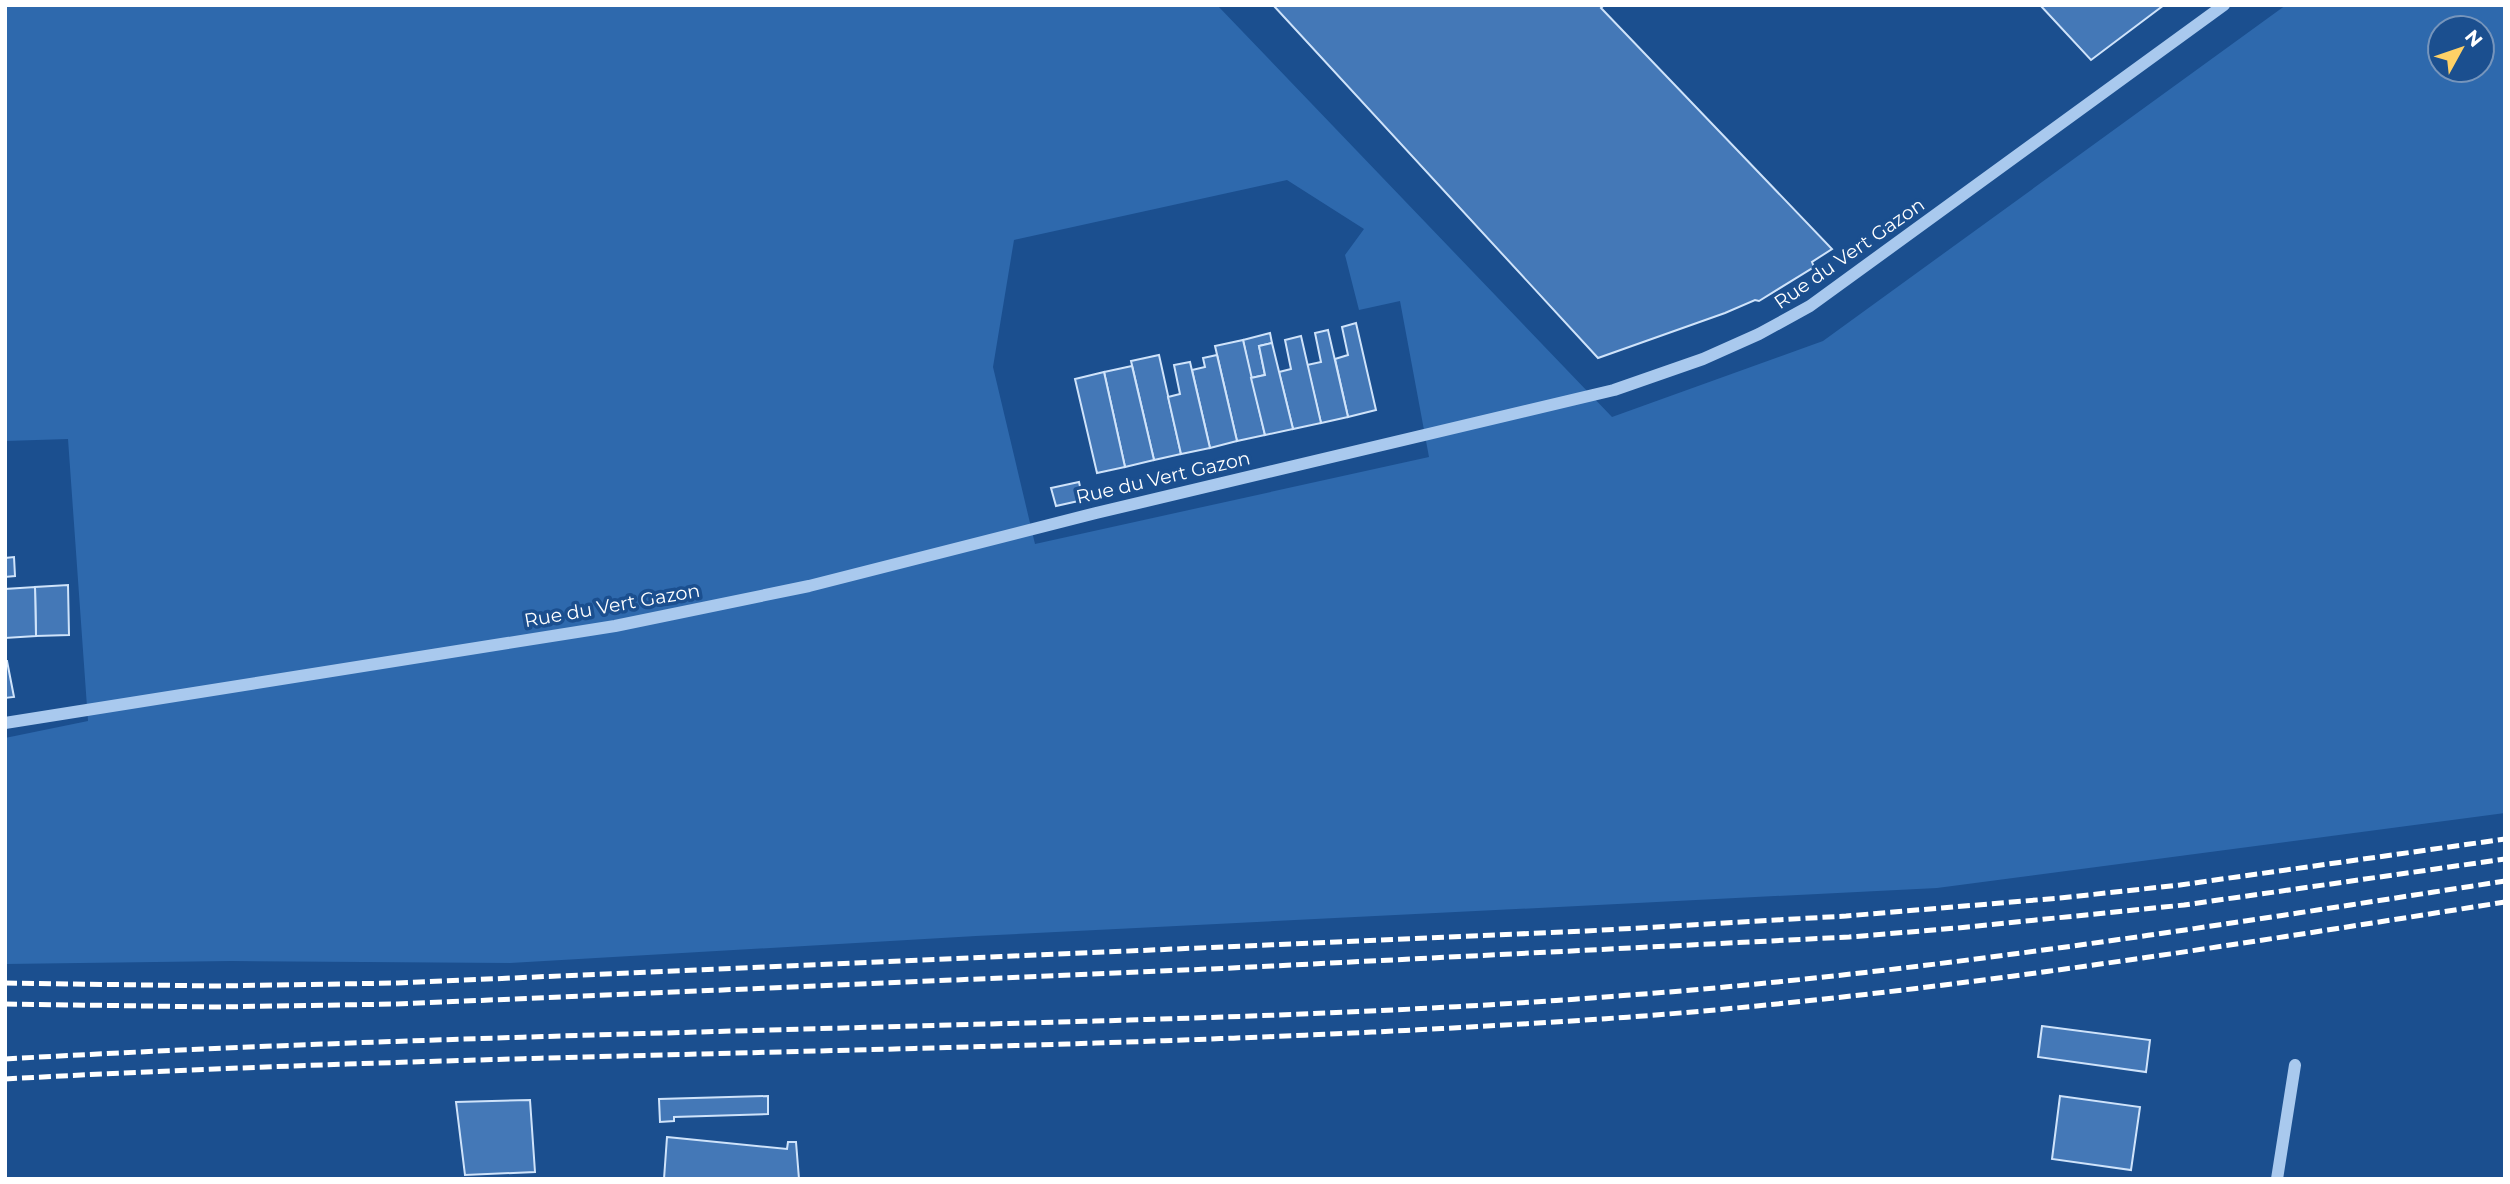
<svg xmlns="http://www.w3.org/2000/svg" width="2510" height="1184" font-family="Montserrat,sans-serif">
  <rect width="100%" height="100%" fill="#1b4f8f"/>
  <path fill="#2e69ad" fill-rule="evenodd" d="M5,5H1217L1612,417L1823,341L2286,5H2505V813L1937,888L976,936L510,963L231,961L5,964V738L88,721L68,439L5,441ZM2440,28H2482V70H2440ZM1287,180L1364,229L1345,255L1359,310L1400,301L1429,457L1035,544L993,367L1014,240Z"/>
  <g fill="#4478b7" stroke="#cfe3fa" stroke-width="2">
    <path d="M1273,5H1604L1601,8L1832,249L1812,262L1814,267L1759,301L1755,300L1725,313L1598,358Z"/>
    <path d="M2040,5H2164L2091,60Z"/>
    <path d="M1356,323L1376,410L1348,417L1335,359L1348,355L1342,327Z"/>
    <path d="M1328,330L1348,417L1321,423L1307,365L1321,362L1315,333Z"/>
    <path d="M1270,333L1272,343L1259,346L1265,375L1251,378L1243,340Z"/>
    <path d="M1301,336L1321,423L1293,429L1279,372L1291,369L1285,340Z"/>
    <path d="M1243,340L1265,435L1237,441L1215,346Z"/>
    <path d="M1272,343L1293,429L1265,435L1251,378L1265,375L1259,346Z"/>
    <path d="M1159,355L1181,454L1154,460L1131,361Z"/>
    <path d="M1217,355L1237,441L1210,448L1192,370L1205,367L1203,358Z"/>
    <path d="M1190,362L1210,448L1181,454L1168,397L1180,394L1174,365Z"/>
    <path d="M1132,366L1154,460L1125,467L1104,372Z"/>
    <path d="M1104,372L1125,467L1097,473L1075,379Z"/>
    <path d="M1079,482L1083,500L1056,506L1051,488Z"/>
    <path d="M14,557L15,576L5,577V558Z"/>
    <path d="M68,585L69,635L36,636L35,587Z"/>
    <path d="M35,587L36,636L5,638V589Z"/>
    <path d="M5,661H7L14,697L5,698Z"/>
    <path d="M2042,1026L2150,1040L2146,1072L2038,1057Z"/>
    <path d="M768,1096V1114L674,1117V1121L660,1122L659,1099Z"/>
    <path d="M2060,1096L2140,1107L2131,1170L2052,1159Z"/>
    <path d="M530,1100L535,1172L465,1175L456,1102Z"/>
    <path d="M667,1137L787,1149L788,1142H796L799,1179H664Z"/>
  </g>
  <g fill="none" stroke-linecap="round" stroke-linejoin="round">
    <g stroke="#a9c9ee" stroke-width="12">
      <path d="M5,723L615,626L809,586L1096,513L1614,390L1703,359L1759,334L1810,306L2224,5"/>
      <path d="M2277,1179L2295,1065"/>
    </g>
    <g stroke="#fff" stroke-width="5" stroke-dasharray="12 5" stroke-linecap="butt">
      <path d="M5,983L216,986L398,983L1586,931L1846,916L2060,898L2180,885L2505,839"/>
      <path d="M5,1004L217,1007L397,1004L1232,968L1849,937L1957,928L2184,905L2505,859"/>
      <path d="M5,1059C320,1041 635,1034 950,1025C1177,1019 1404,1013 1630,995C1923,973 2214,926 2505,881"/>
      <path d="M5,1079C546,1049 1089,1055 1630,1017C1923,995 2215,948 2505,902"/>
    </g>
  </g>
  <g text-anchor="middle" stroke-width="7" stroke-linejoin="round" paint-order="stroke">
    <g font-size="19" fill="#fff" stroke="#1b4f8f">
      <text transform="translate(1849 253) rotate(-35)" y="7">Rue du Vert Gazon</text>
      <text transform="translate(1163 477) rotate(-13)" y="7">Rue du Vert Gazon</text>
      <text transform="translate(612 605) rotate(-10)" y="7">Rue du Vert Gazon</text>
    </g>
  </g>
  <rect width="2510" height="1184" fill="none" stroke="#ffffff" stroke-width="14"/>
  <g transform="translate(2461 49) rotate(50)"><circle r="33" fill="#1b4f8f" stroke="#7695bc" stroke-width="2"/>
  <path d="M0-5L12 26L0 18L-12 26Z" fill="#ffd166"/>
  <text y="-10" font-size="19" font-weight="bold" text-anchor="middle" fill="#ffffff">N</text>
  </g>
</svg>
